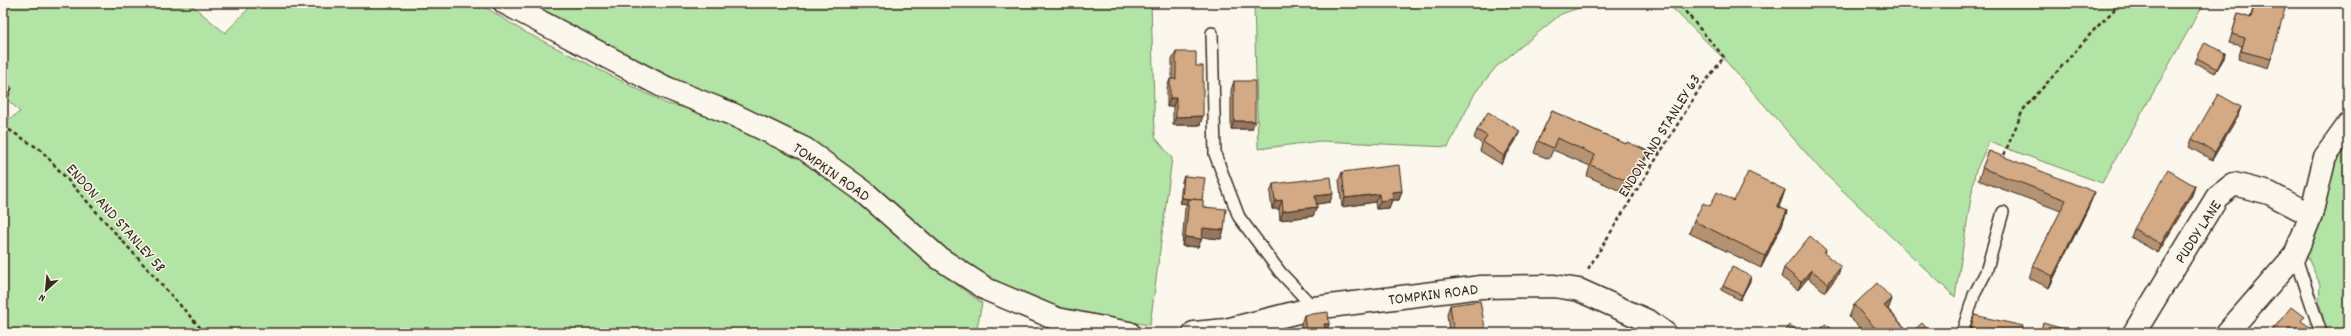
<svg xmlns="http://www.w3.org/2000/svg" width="2351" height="336" font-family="Dekko,sans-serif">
  <rect width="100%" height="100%" fill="#fbf7ec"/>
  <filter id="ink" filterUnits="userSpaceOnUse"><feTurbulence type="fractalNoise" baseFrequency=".025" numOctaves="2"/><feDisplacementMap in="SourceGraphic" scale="8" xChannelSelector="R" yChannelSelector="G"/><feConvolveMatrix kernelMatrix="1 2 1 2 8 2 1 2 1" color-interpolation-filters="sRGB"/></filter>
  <g filter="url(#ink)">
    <g fill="#b2e4a5" stroke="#768762">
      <path d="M3,3H189L225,33L254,3H479L523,31L667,104L692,109L801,159L867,205L937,270L982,303L976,333H3V123L20,112L3,95Z"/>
      <path d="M528,3H1151L1155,137L1172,158L1150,325L1072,315L1011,291L938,248L866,182L799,134L697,90Z"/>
      <path d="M1254,3H1594L1561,14L1496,67L1475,93L1448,147L1320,141L1258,149Z"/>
      <path d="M1667,3H2204L2102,183L1989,142L1975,173L1955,297L1821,170L1724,59Z"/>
      <path d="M2348,142V333H2327L2319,302L2320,284L2306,254L2335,157Z"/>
    </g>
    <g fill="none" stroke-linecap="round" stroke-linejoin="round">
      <defs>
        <g id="lane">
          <path d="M1212,33L1215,154L1239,217L1280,272L1314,308"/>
          <path d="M2295,255L2321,333"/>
          <path d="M1962,333L1974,295L1986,272L2003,212"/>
        </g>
        <g id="street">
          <path d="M505,3L664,87L732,114L805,149L863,191L939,258L988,290L1057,319L1129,333"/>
          <path d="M1194,333L1226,330L1314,308L1481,287L1554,286L1579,290L1650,322L1665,333"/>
          <path d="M2134,333L2217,197L2234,184L2269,193L2311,215"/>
          <path d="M2227,333L2295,255L2311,215L2325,157L2348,125"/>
        </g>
      </defs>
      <use href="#lane" stroke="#3b2a1e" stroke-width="14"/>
      <use href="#street" stroke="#3b2a1e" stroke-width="25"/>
      <g stroke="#3b2a1e" stroke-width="2.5" stroke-dasharray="4 3" stroke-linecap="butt">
        <path d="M3,126L41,150L205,333"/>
        <path d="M2004,155L2023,110L2094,30L2121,3"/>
        <path d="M1588,269L1697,93L1724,57L1678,3"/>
      </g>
      <use href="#lane" stroke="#fbf7ec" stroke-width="11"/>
      <use href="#street" stroke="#fbf7ec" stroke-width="22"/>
    </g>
    <g fill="#b59272" stroke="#3b2a1e">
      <path d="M2266,3L2271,59L2268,68L2238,59L2242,46L2229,43L2238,14L2250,18L2254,6L2264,9Z"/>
      <path d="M1176,52L1196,66L1200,125H1173V106L1167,107V88L1170,79H1172V60Z"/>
      <path d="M2225,53L2224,58L2215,73L2195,63L2197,58Z"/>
      <path d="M1234,81L1252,129H1231V90Z"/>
      <path d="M1552,111L1626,144L1648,151L1644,163L1629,195L1587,176L1590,166L1553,150L1549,159L1534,153L1538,141Z"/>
      <path d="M2238,116L2212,160L2189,147L2192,139Z"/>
      <path d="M1477,130L1516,140L1501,164L1480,151L1482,144L1474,138Z"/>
      <path d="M1989,151L2090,204L2049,288L2029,278L2033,266L2061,211L1978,180Z"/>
      <path d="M1342,172L1402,191L1399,200H1392L1389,208L1376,209L1375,202L1342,207L1339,180Z"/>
      <path d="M1184,176L1202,200L1203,207L1224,230L1221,239L1202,237L1198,247L1182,246L1185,208L1187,204L1180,203L1182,181Z"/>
      <path d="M1273,184L1330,202L1316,204L1317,207L1313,216L1280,220L1279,209H1272L1270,193Z"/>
      <path d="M2195,186L2192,195L2158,253L2131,237L2134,229Z"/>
      <path d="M1785,190L1779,207L1787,211L1783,223L1761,268L1689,233L1694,221L1710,206Z"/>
      <path d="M1826,250L1825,254L1838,275L1825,292L1808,278L1798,290L1781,277L1784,268Z"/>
      <path d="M1750,281L1740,300L1721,290L1723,286Z"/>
      <path d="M1892,299L1888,309L1910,333H1865L1849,317L1854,305Z"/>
      <path d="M1450,305L1486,333H1449L1447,314Z"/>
      <path d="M1304,315L1329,324L1326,333H1302L1301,324Z"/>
      <path d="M1974,315L2021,333H1968Z"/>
    </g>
    <g fill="#94775c" stroke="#3b2a1e">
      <path d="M1219,3H1232L1231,5Z"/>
      <path d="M2225,53L2224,58L2215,73Z"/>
      <path d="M12,88L8,99L3,104V97Z"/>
      <path d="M1170,98H1176L1173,106L1167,107Z"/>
      <path d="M2241,107L2238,116L2212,160L2215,152Z"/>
      <path d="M1203,116L1200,125H1173L1176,117Z"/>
      <path d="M1234,121H1255L1252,129H1231Z"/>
      <path d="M1520,131L1516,140L1501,164L1504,156Z"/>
      <path d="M1648,151L1644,163L1629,195L1633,184Z"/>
      <path d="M2195,186L2192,195L2158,253L2161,244Z"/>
      <path d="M1785,190L1781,202L1773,218L1777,206Z"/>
      <path d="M1402,191L1399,200H1392L1389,208L1376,209L1380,201L1392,192Z"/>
      <path d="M2095,192L2090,204L2049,288L2053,276Z"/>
      <path d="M1333,194L1330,202L1312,205L1315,196Z"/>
      <path d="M1379,194L1375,202L1342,207L1345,198Z"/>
      <path d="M1182,198L1188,199L1187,204L1180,203Z"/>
      <path d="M1282,200L1279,209H1272L1275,201Z"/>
      <path d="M1317,207L1313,216L1280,220L1283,211Z"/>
      <path d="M1787,211L1783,223L1761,268L1765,256Z"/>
      <path d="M1203,228L1224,230L1221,239L1200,237Z"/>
      <path d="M1185,237L1202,239L1198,247L1182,246Z"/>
      <path d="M1841,267L1838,275L1825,292L1828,283Z"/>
      <path d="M1811,270L1808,278L1798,290L1801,282Z"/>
      <path d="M1751,276L1750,281L1740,300L1742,295Z"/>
      <path d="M1892,299L1888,310L1884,306Z"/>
      <path d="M1324,324H1329L1326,333H1321Z"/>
      <path d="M2310,327L2307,333H2305Z"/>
    </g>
    <g fill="#d3aa84" stroke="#3b2a1e">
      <path d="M2266,3H2279L2286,5L2271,59L2241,51L2245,38L2232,34L2238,14L2251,18L2254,6L2265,9Z"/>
      <path d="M2205,42L2225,53L2217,69L2197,58Z"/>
      <path d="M1176,52H1196V66H1203V116L1176,117V98H1170V79H1176Z"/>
      <path d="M3,79L12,88L3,97Z"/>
      <rect x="1234" y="81" width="21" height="40"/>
      <path d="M2218,94L2241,107L2215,152L2192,139Z"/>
      <path d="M1552,111L1626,144L1627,142L1648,151L1633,184L1591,165L1595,155L1557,138L1553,148L1538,141Z"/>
      <path d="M1488,112L1520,131L1504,156L1483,142L1487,136L1477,130Z"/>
      <path d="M1989,151L2095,192L2053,276L2033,266L2066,200L1982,168Z"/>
      <path d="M1399,165L1402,191L1392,192L1393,199L1380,201L1379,194L1345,198L1342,172Z"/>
      <path d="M2168,170L2195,186L2161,244L2134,229Z"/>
      <path d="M1748,172L1785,190L1777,206L1787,211L1765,256L1694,221L1703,203L1710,206L1717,192L1734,201Z"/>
      <path d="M1184,176L1205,178L1202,200L1182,198Z"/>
      <path d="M1331,177L1333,194L1315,196L1317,207L1283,211L1282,200L1275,201L1273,184Z"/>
      <path d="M1189,199L1203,200V207L1226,209L1224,230L1203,228L1202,239L1185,237Z"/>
      <path d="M1810,236L1826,250L1824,253L1841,267L1828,283L1811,270L1801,282L1784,268Z"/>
      <path d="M1732,267L1751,276L1742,295L1723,286Z"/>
      <path d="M1877,283L1892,299L1884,306L1910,333H1876L1878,331L1854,305Z"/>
      <path d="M1480,301L1486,333H1454L1450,305Z"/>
      <path d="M2291,307L2304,317L2301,321L2310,327L2305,333H2270Z"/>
      <path d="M1328,312L1329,324H1324L1326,333H1306L1304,315Z"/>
      <path d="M1974,315L2023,326L2021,333H1970Z"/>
      <path d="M1922,323L1931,333H1911Z"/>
      <path d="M2043,323L2067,330L2066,333H2040Z"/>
      <path d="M1825,324L1838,333H1818Z"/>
      <path d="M1790,325L1800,333H1784Z"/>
      <path d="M2076,329L2089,333H2075Z"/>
    </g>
  </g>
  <g text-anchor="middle" stroke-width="3" stroke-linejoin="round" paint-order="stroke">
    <g font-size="16" fill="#3b2a1e" stroke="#fbf7ec">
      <text transform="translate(1658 135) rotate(-58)" y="6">ENDON AND STANLEY 63</text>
      <text transform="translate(832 171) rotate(35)" y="6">TOMPKIN ROAD</text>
      <text transform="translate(117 217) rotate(48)" y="6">ENDON AND STANLEY 58</text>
      <text transform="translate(2197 231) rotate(-57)" y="6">PUDDY LANE</text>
      <text transform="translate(1433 293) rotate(-7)" y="6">TOMPKIN ROAD</text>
    </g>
  </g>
  <rect width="2351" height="336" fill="none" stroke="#fbf7ec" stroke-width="16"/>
  <rect x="8" y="8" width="2335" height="320" fill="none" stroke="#3b2a1e" stroke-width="1.5" filter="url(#ink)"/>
  <g transform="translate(46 290) rotate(207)" stroke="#fbf7ec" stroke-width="3" paint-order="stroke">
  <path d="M0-3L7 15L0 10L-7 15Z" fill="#3b2a1e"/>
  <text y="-6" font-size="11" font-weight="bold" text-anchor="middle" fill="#3b2a1e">N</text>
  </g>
</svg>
